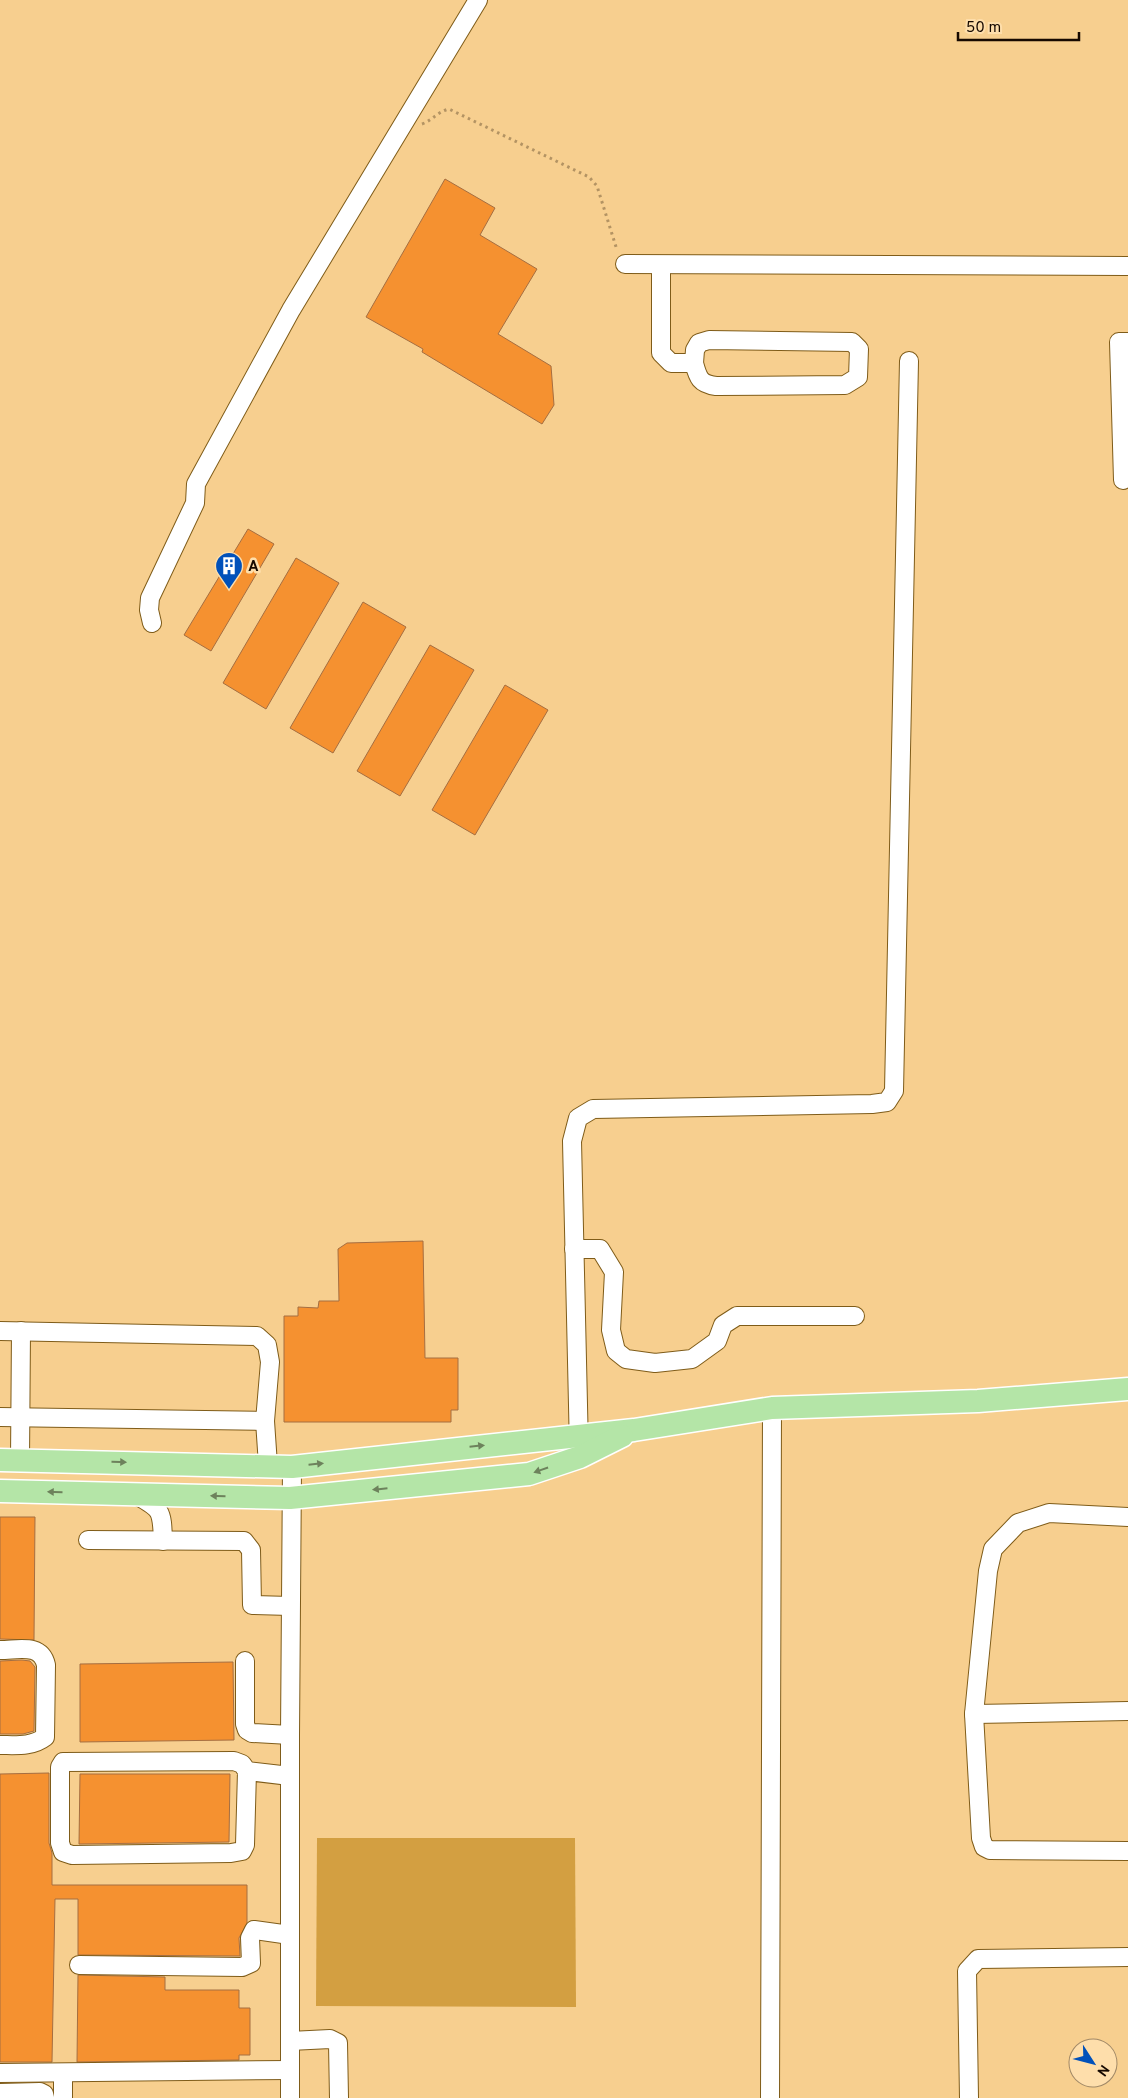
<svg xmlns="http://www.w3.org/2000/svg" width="1128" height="2098" font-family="Overpass,sans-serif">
  <rect width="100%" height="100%" fill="#f7cf8f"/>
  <path fill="#d39f41" d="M317,1838H575L576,2007L316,2006Z"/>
  <g fill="#f59130" stroke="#a56e41">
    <path d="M445,179L495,208L480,235L537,269L498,334L551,366L554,405L542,424L422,352L423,349L366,317Z"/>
    <path d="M248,529L274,544L211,651L184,635Z"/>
    <path d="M296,558L339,583L266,709L223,683Z"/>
    <path d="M363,602L406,627L333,753L290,728Z"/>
    <path d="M430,645L474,670L400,796L357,771Z"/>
    <path d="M505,685L548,710L475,835L432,810Z"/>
    <path d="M423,1241L425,1358H458V1410H451V1422H284V1316H298V1307L318,1308L319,1301H339L338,1249L347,1243Z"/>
    <path d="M0,1517H35L34,1640L0,1639Z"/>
    <path d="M22,1660L30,1661L35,1667L34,1731L23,1734H0V1661Z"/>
    <path d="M233,1662L234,1740L80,1742V1664Z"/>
    <path d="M49,1773V1843L52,1853V1885H247V1923L239,1938L240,1956L78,1955V1899H55L52,2062H0V1774Z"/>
    <path d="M80,1774H230L229,1842L79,1844Z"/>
    <path d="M78,1975L165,1977V1990H239V2008H250V2055H239V2060L77,2062Z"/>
  </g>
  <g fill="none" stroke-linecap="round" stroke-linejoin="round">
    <defs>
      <g id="minor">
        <path d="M625,264L1128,266"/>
        <path d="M661,265V353L671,363H694L695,350L699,343L709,340L852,342L859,349L858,377L845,385L716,386C700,384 698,378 694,363"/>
        <path d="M1123,480L1119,342H1128"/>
        <path d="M152,623L149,610L150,598L195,503L196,484L291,310L478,0"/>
        <path d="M574,1249H600L614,1272L611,1330L616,1351L626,1359L655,1363L692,1359L717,1341L723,1325L737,1316H855"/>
        <path d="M0,1331L257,1336L267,1345L270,1362L265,1421L268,1465"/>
        <path d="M0,1417L265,1421"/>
        <path d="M579,1449L572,1141L578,1118L593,1109L872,1104L887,1102L894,1091L909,361"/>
        <path d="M20,1460L21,1331"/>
        <path d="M134,1494C162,1509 162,1510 163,1541"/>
        <path d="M1128,1517L1049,1513L1018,1523L993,1549L988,1571L974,1714L981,1838L984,1847L990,1850L1128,1851"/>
        <path d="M88,1540L244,1541L251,1550L252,1605L290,1606"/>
        <path d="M0,1650C19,1650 41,1643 46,1665L45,1737C32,1747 16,1745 0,1745"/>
        <path d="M245,1661V1724L247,1730L252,1733L290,1735"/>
        <path d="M974,1714L1128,1711"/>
        <path d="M247,1771L245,1845L242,1851L231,1853L72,1855L63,1852L60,1843V1767L63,1762L234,1761L242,1764L247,1771L290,1776"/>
        <path d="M79,1965L242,1967L251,1963L250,1938L254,1930L290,1935"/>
        <path d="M290,2041L330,2039L338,2043L339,2098"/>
        <path d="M0,2073L290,2070"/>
        <path d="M63,2073V2098"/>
        <path d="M0,2093L40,2092L44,2094L45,2098"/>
        <path d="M290,2098V1735L292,1467"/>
        <path d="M770,2098L772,1408"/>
        <path d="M969,2098L967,1971L978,1959L1128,1957"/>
      </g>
      <g id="major">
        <path d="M0,1460L292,1467L634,1430L772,1408L978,1401L1128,1389"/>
        <path d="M0,1491L290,1498L529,1474L580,1457L622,1436"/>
      </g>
    </defs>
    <use href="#minor" stroke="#7f5c19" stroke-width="20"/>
    <use href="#major" stroke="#fff" stroke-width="25"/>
    <path stroke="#b39363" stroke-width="3" stroke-dasharray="2.5 4" stroke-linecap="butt" d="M422,124C433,120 437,112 449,109L589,177L597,186L617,250"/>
    <use href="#minor" stroke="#fff" stroke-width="18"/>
    <use href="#major" stroke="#b4e5a7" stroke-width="22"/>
  </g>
  <defs><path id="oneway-solid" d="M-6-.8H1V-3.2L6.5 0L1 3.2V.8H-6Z" transform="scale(1.25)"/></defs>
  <g fill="#6d825c">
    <use href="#oneway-solid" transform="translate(477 1446) rotate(-6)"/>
    <use href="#oneway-solid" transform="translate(119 1462) rotate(1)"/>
    <use href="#oneway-solid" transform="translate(316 1464) rotate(-6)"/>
    <use href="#oneway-solid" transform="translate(541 1470) rotate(161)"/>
    <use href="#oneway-solid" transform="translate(380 1489) rotate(174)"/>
    <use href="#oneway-solid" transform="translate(55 1492) rotate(-179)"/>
    <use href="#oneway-solid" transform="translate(218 1496) rotate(-179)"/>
  </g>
  <defs>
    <symbol id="building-pin" viewBox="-11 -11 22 30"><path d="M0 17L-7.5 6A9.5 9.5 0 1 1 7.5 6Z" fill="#0151ba" stroke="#fedeab"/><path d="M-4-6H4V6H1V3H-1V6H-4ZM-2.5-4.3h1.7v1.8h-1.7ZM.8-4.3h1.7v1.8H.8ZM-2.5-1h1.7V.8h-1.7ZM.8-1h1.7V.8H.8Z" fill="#fff"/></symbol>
  </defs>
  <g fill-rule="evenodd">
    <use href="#building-pin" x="213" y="550" width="32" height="43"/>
  </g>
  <g text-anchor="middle" stroke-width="5" stroke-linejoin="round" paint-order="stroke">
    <g font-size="15" font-weight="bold" fill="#160900" stroke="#fedeab" text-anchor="start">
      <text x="248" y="571">A</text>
    </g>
  </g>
  <g transform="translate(1093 2063) rotate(126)"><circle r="24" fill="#fedeab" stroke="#a18967"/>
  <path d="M0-4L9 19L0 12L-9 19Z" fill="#0151ba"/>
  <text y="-8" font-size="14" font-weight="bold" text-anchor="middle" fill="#160900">N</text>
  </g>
  <path d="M958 32v8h121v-8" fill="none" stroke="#160900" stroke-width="2.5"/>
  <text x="966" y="32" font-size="15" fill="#160900" stroke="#fedeab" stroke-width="4" paint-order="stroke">50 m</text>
</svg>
